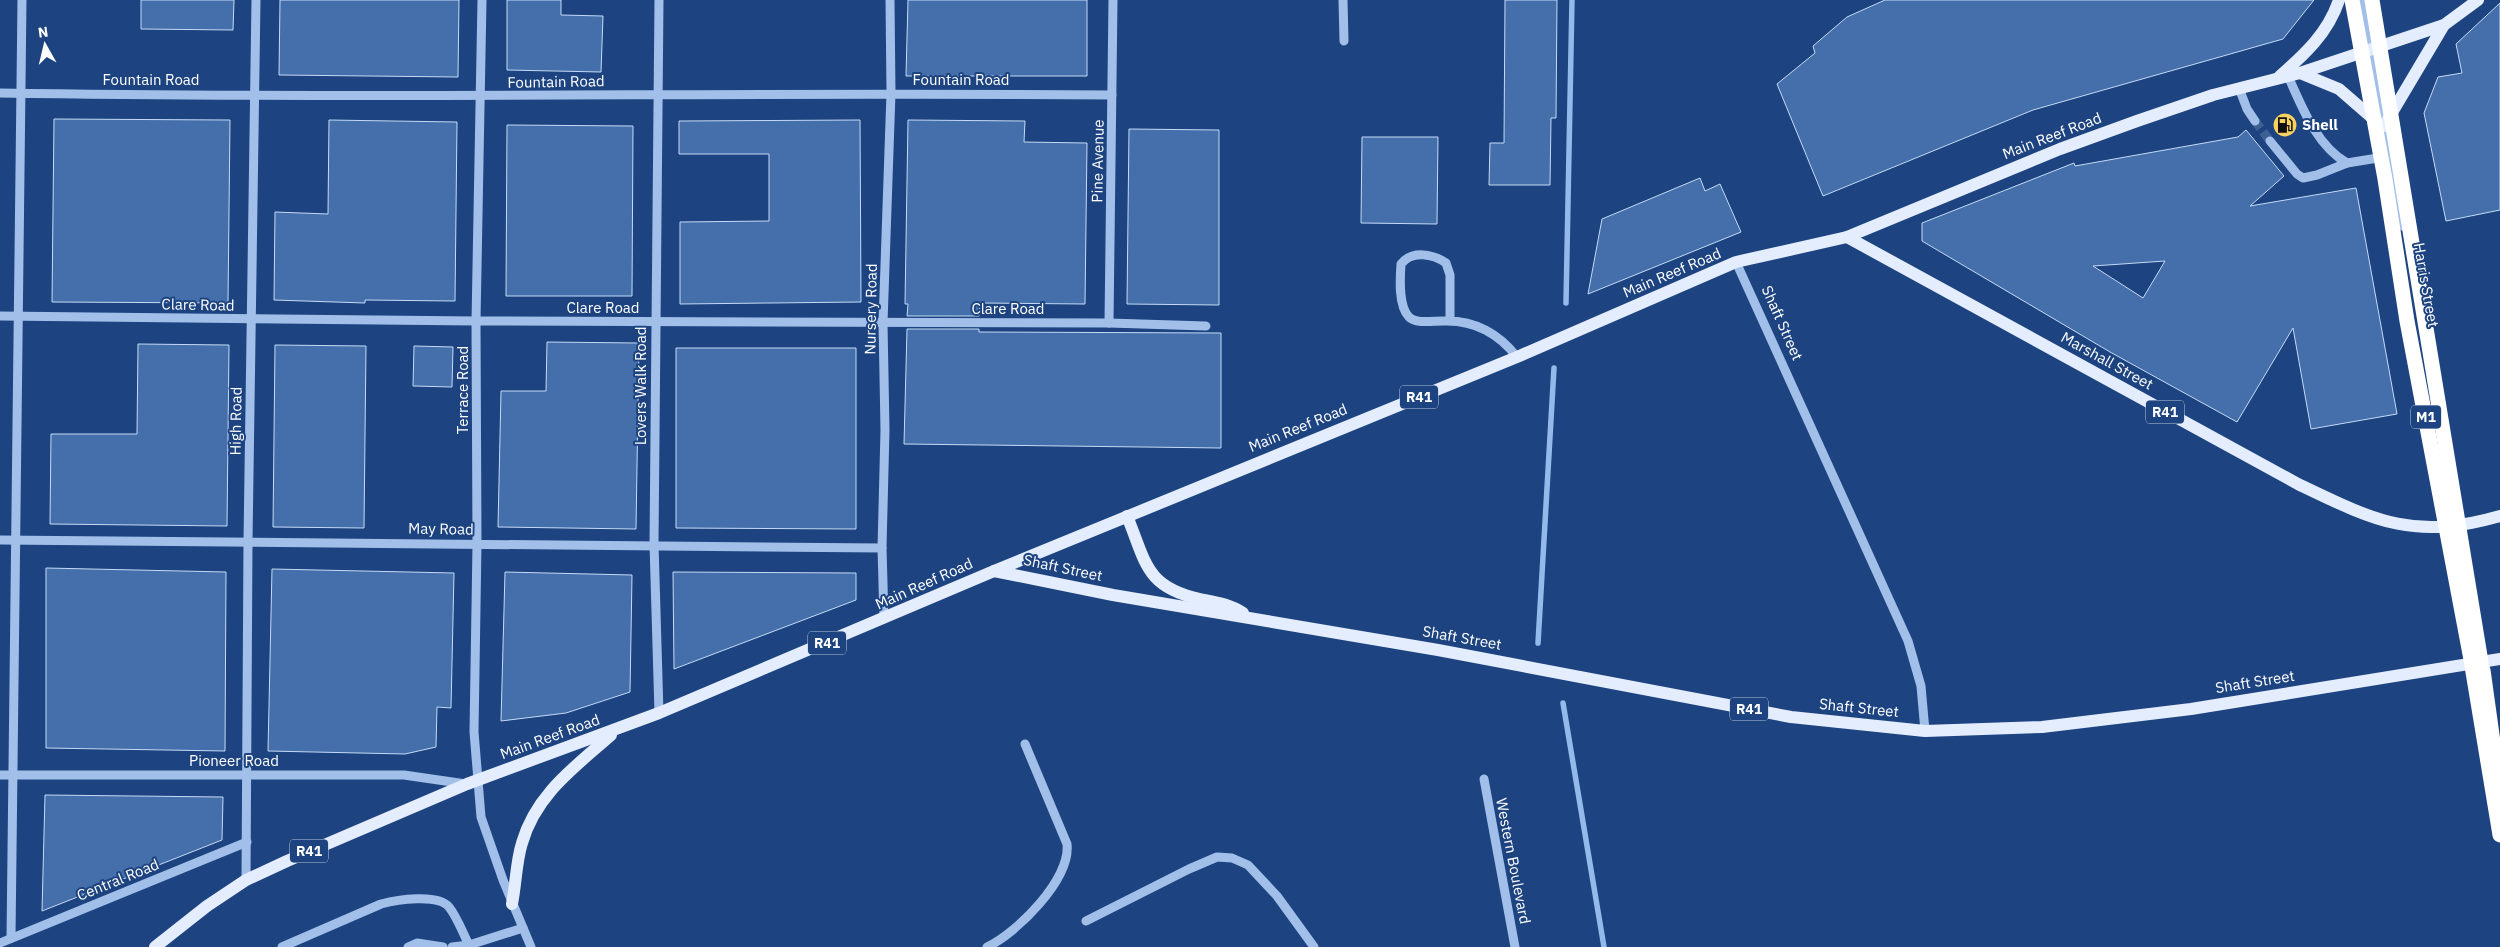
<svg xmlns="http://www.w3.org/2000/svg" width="2500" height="947" font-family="'IBM Plex Sans',sans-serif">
  <rect width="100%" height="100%" fill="#1d4480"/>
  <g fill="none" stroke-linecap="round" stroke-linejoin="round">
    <g stroke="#94b9eb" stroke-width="5.5">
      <path d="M1566,303L1572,0"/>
      <path d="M1538,643L1554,368"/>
      <path d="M1563,703L1604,947"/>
    </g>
  </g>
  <g fill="#456faa" stroke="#c5daf7" fill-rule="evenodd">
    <path d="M141,0H234L233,30L141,29Z"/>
    <path d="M280,0H459L458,77L279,75Z"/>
    <path d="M507,0H561V15L603,16L601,72L507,70Z"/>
    <path d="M908,0H1087V76H906Z"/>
    <path d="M1505,0H1557L1556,118H1551L1550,185H1489L1490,143H1504Z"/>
    <path d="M1885,0H2314L2283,39L2033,110L1823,196L1777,84L1815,53L1813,46L1847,17Z"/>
    <path d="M2500,3V210L2446,221L2424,113L2438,77L2462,73L2456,44Z"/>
    <path d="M54,119L230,120L228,303L52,302Z"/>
    <path d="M329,120L457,122L455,301L365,300V303L274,300L275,212L328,214Z"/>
    <path d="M860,120L861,302L680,304V222L769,221V154H679V121Z"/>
    <path d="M908,120L1025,121L1024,142L1087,143L1085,304L980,303L979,316H907L908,304H905Z"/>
    <path d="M507,125L633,126L632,296H506Z"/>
    <path d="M1129,129L1219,130V305L1127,304Z"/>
    <path d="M2246,130L2284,176L2250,206L2356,188L2397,414L2311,429L2293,328L2237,422L2110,352L1922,241V223L2074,163L2075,166L2238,137ZM2165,261L2143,298L2093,266Z"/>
    <path d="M1362,137H1438L1437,224L1361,223Z"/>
    <path d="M1700,178L1705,191L1720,184L1741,232L1588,294L1602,219Z"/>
    <path d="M907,329H979V332L1221,333V448L904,444Z"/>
    <path d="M547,342L639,343L636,529L498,527L501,391H546Z"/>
    <path d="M138,344L229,345L227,526L50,524L51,434H137Z"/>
    <path d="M275,345L366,346L364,528L273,527Z"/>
    <path d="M414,346L453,347L452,387L413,386Z"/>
    <path d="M676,348H856V529L676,528Z"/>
    <path d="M46,568L226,572L225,751L46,748Z"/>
    <path d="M272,569L454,573L451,708L437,707L436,747L405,754L268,751Z"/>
    <path d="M505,572L632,575L630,692L566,713L501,721Z"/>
    <path d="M673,572L856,573V600L674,669Z"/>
    <path d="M45,795L223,797L222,840L42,911Z"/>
  </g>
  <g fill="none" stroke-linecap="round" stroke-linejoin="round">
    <path stroke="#3f6093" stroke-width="9" stroke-dasharray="9 4.5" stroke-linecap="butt" d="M2255,121L2270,141"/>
    <g stroke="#a1bfe9" stroke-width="9">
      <path d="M482,0L476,321L477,544L474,732L481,817L503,880L531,947"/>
      <path d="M1343,0L1344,41"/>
      <path d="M2363,0L2370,49L2402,226"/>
      <path d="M2288,76C2302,107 2316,145 2347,163L2384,157"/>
      <path d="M2239,88L2247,109L2255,121"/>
      <path d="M0,93C371,99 741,92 1112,95"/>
      <path d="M2270,141L2297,174L2303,178L2317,175L2347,163"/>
      <path d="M1736,262L1908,641L1921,686L1925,731"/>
      <path d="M0,316L476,321L1109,323L1206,326"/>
      <path d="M1450,321V275L1446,263C1433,254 1412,250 1401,264C1400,278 1398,306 1409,317C1417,325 1436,320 1447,321C1477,321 1499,334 1517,357"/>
      <path d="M1109,323L1113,0"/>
      <path d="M0,540L882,548"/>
      <path d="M884,619L882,548L885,430L883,323L891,93L890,0"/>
      <path d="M659,713L654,544L659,0"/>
      <path d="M0,775H404L466,784"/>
      <path d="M1484,779L1515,947"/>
      <path d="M246,880L248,541L256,0"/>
      <path d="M1086,921L1189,869L1217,857L1232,858L1248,865L1277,896L1314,947"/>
      <path d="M11,938L22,0"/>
      <path d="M0,943L247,842"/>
      <path d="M282,947L381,904C396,900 438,893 449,907C457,917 463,933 469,945"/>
      <path d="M408,947L417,943L443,947"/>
      <path d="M452,947L469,945L523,928"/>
      <path d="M987,947C1017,933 1071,879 1067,844L1025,744"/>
    </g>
    <g stroke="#e4edfe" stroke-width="12">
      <path d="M2300,73L2339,89L2377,122"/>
      <path d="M2280,76C2305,54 2328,33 2339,0"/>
      <path d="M2384,126L2444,25"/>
      <path d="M1847,237L2298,484C2375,521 2413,541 2500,516"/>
      <path d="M1127,516C1146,562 1145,587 1200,599C1215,602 1230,604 1243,613"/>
      <path d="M994,571L1113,595L1438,650L1791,717L1925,731L2042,727L2191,709L2500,659"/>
      <path d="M512,904C516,884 516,862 522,843C536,794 575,767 611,735"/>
      <path d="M155,947L207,906L246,880L287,861L467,784L659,713L994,571L1517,357L1736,262L1847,237L2060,149L2137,121L2213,95L2300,73L2444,25L2478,0"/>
    </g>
    <path stroke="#fff" stroke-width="15" d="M2483,670L2499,785"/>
    <g stroke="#fff" stroke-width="15">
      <path d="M2352,0L2385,179L2407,321L2470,654L2500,835"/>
      <path d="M2372,0L2481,662"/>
    </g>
  </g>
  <defs>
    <symbol id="fuel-disc" viewBox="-11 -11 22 22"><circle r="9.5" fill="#f8d260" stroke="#1d4480"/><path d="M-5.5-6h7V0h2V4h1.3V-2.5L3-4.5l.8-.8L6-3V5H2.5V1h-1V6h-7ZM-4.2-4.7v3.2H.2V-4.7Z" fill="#111"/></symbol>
  </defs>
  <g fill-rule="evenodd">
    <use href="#fuel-disc" x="2271" y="111" width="28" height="28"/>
  </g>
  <g text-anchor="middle" stroke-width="4" stroke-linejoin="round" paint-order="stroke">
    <g fill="#1d4480" stroke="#bbc7d9" stroke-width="1">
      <rect x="1400" y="385.5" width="38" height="23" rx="4"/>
      <rect x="2146" y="400.5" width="38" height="23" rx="4"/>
      <rect x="2411" y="405.5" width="30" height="23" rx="4"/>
      <rect x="808" y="631.5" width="38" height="23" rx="4"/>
      <rect x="1730" y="697.5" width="38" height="23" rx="4"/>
      <rect x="290" y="839.5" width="38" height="23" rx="4"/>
    </g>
    <g font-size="14" font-weight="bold" fill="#fff">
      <text x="1419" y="402">R41</text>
      <text x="2165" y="417">R41</text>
      <text x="2426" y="422">M1</text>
      <text x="827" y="648">R41</text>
      <text x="1749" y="714">R41</text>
      <text x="309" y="856">R41</text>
    </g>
    <g font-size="15" fill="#fff" stroke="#1d4480">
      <text x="151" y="85">Fountain Road</text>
      <text x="961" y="85">Fountain Road</text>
      <text transform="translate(556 82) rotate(-1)" y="5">Fountain Road</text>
      <text transform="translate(2052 136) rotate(-21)" y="5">Main Reef Road</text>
      <text transform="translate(1098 161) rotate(-89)" y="5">Pine Avenue</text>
      <text transform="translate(1672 273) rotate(-23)" y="5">Main Reef Road</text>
      <text transform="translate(2426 285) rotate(80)" y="5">Harris Street</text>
      <text transform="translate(198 305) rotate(1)" y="5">Clare Road</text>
      <text x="603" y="313">Clare Road</text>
      <text transform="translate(871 309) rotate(-89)" y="5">Nursery Road</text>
      <text x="1008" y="314">Clare Road</text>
      <text transform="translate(1782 323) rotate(66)" y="5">Shaft Street</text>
      <text transform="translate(2107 361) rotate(29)" y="5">Marshall Street</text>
      <text transform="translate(641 386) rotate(-90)" y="5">Lovers Walk Road</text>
      <text transform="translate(463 390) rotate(-90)" y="5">Terrace Road</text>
      <text transform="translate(236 421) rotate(-89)" y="5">High Road</text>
      <text transform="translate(1298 428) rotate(-22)" y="5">Main Reef Road</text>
      <text transform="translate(441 529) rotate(1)" y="5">May Road</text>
      <text transform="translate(1063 568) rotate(12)" y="5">Shaft Street</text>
      <text transform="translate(924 584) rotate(-24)" y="5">Main Reef Road</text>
      <text transform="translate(1462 638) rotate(10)" y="5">Shaft Street</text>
      <text transform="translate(2255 682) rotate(-9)" y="5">Shaft Street</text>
      <text transform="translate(1859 708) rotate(6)" y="5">Shaft Street</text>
      <text transform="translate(550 737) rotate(-20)" y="5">Main Reef Road</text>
      <text x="234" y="766">Pioneer Road</text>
      <text transform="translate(1513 861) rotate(79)" y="5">Western Boulevard</text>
      <text transform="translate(118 880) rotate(-22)" y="5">Central Road</text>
    </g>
    <g font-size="15" font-weight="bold" fill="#fff" stroke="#1d4480" text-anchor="start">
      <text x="2302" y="130">Shell</text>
    </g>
  </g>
  <g transform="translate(45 45) rotate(352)" stroke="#1d4480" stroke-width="4" paint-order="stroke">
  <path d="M0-4L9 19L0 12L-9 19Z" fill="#ffffff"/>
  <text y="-8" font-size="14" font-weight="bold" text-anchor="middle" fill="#ffffff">N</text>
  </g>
</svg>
